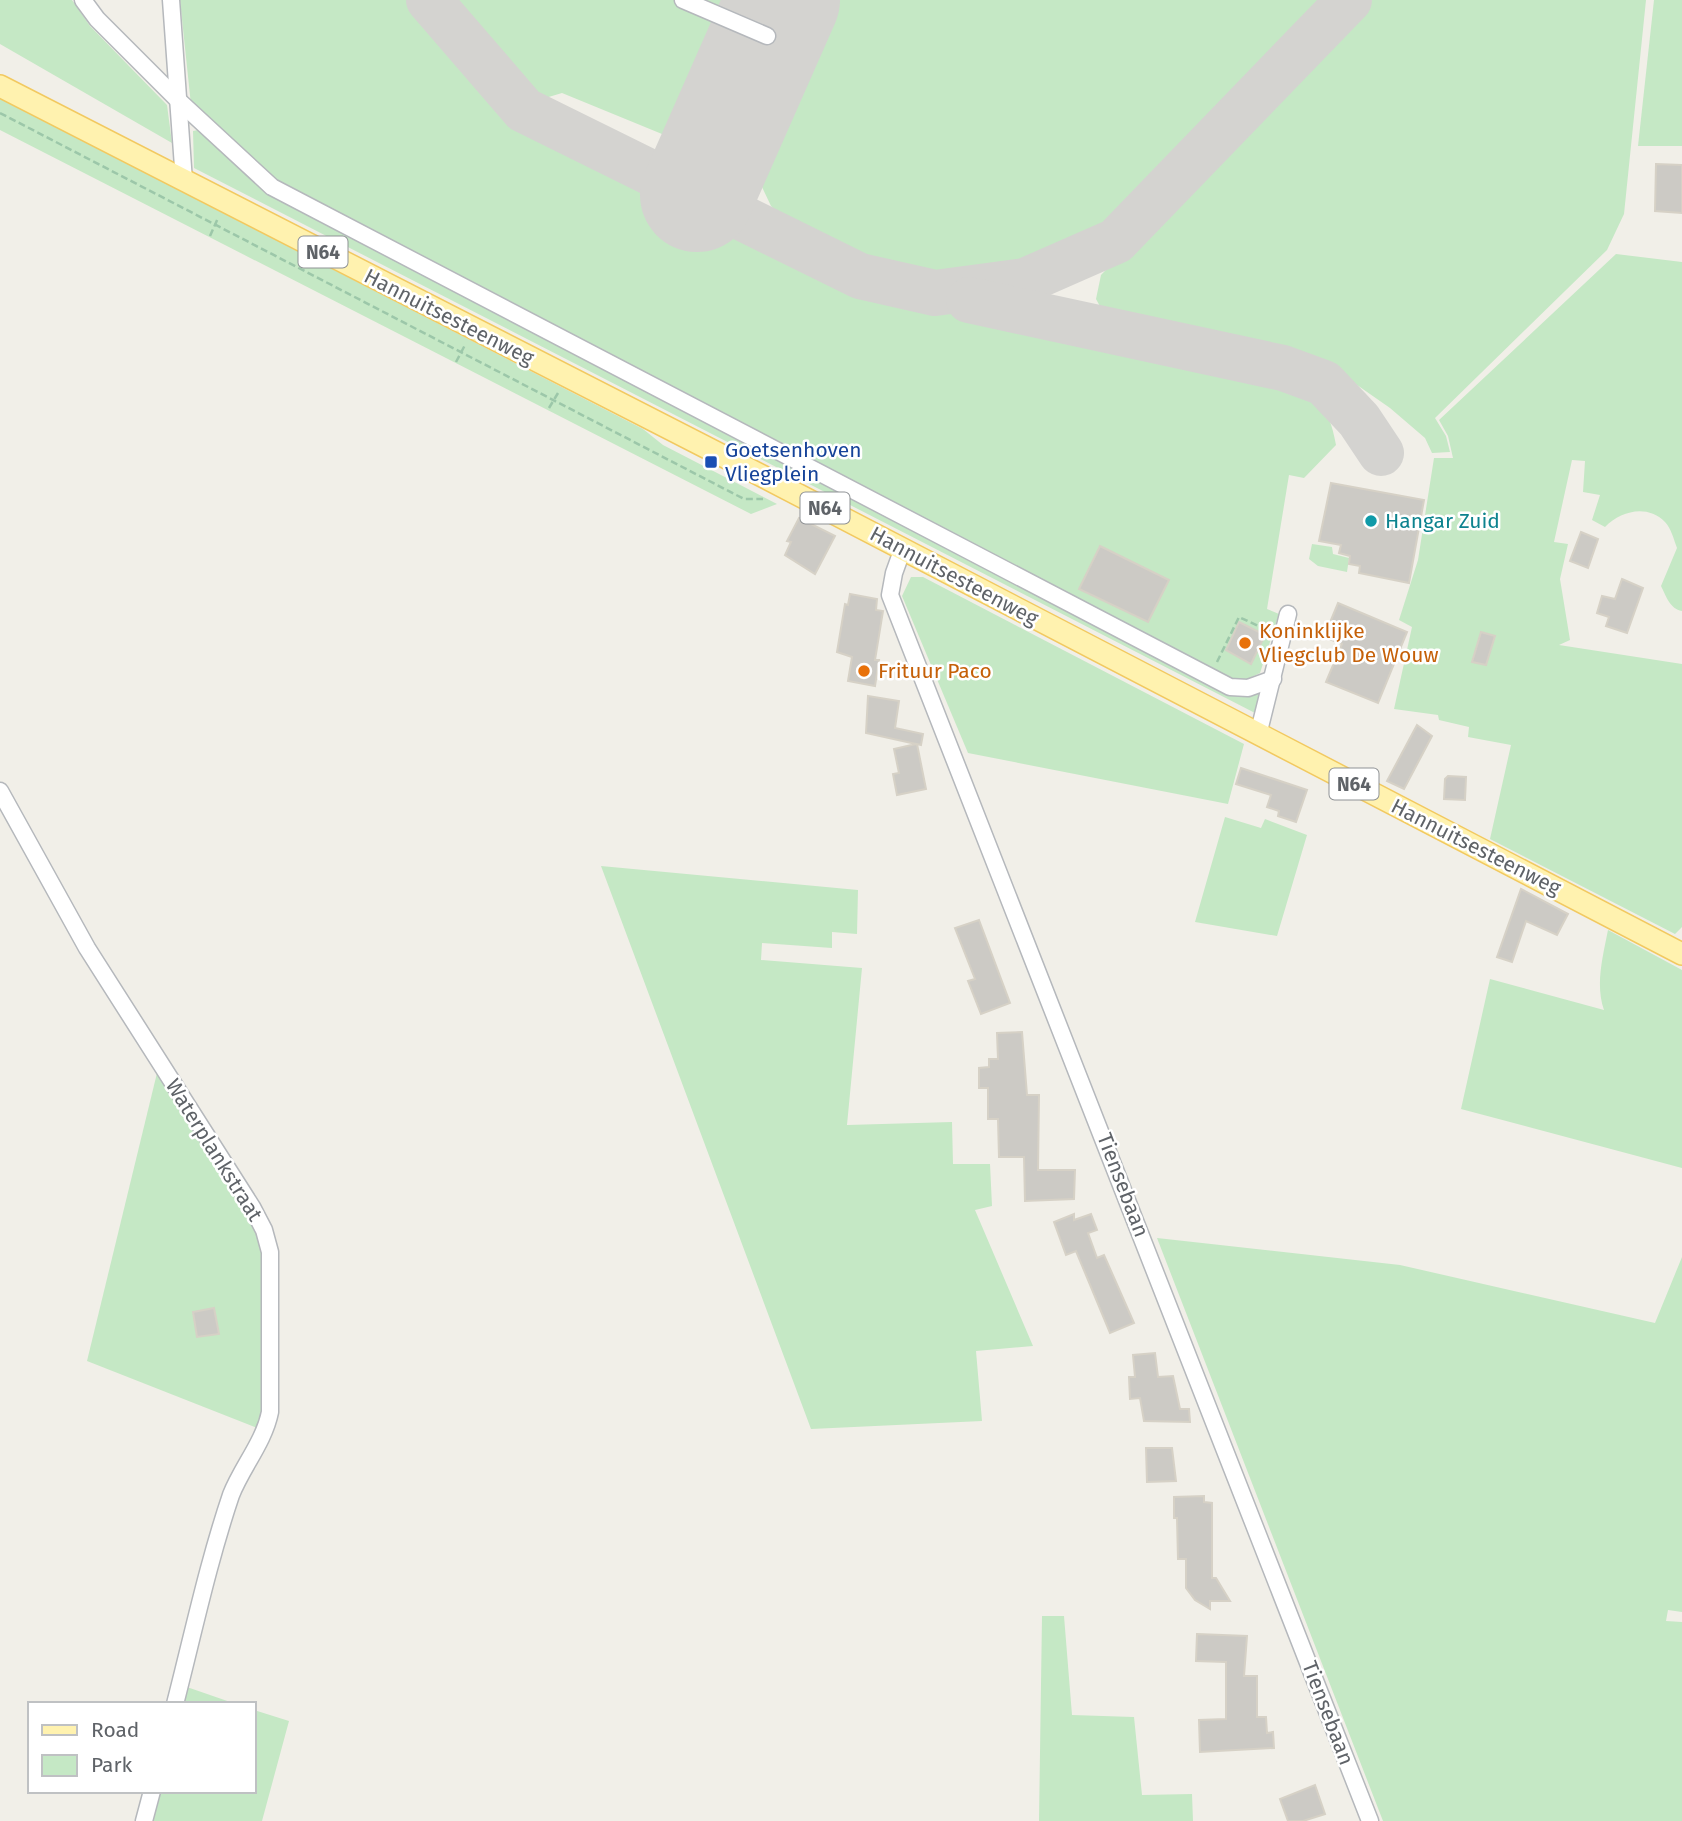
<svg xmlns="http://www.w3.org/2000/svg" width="1682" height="1821" font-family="'Fira Sans',sans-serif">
  <rect width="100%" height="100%" fill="#f1efe8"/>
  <g fill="#c5e8c5">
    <path d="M0,0H72L90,26L167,105L172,143L0,44Z"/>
    <path d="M180,0H414L510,110L549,143L862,284L971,314L1276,377C1314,394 1329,403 1336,445L1304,478L1289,475L1267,609L1279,614L1260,673L1239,683L1229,681L273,183L191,105Z"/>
    <path d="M441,0H736L683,116L662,134L562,93L532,102Z"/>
    <path d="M824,0H1335L1118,225L1059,253L1018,265L930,276L872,265L794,229L771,206L762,187L760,149Z"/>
    <path d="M1365,0H1646L1624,214L1607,250L1435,418L1446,436L1450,452L1432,453L1425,438L1390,408L1347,378L1308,363L1119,325L1108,321L1096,299L1101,275Z"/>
    <path d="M1654,0H1682V146H1638Z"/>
    <path d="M0,98L643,429L663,445L777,504L751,514L0,130Z"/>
    <path d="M203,129L249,174L1251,693L1261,694L1255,713L194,168L193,131Z"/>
    <path d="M1616,254L1682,262V611C1670,609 1666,596 1661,586L1677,548C1674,540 1671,528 1665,522C1647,504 1621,511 1605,527L1592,520L1600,495L1583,492L1585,461L1572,460L1554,542L1568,544L1560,579L1570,640L1559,645L1682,664V927L1675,934L1490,839L1511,745L1468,737L1469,727L1439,720L1438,715L1394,709L1412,627L1399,620L1418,560L1434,458H1453L1448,436L1439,420Z"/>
    <path d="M1312,544L1332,547L1333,554L1349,558L1347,572L1318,566L1309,559Z"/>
    <path d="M911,577H923L1244,744L1228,804L968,753L902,596Z"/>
    <path d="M1225,817L1261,828L1265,819L1307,835L1277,936L1195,922Z"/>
    <path d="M601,866L858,890L857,934L832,932V948L762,943L761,960L862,968L847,1125L952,1122L953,1164H990L992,1206L975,1210L1033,1346L976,1351L982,1421L811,1429Z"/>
    <path d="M1608,930L1682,970V1168L1461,1109L1490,979L1604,1010C1595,985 1603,956 1608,930Z"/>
    <path d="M157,1073L254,1224L265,1252L264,1417L260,1429L87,1361Z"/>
    <path d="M1157,1238L1400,1265L1655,1323L1682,1257V1612L1668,1610L1666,1621L1682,1622V1821H1383Z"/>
    <path d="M1042,1616H1064L1072,1715L1134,1717L1142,1795L1192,1794L1193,1821H1039Z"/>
    <path d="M184,1686L236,1704H179Z"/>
    <path d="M254,1710L289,1721L262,1821H149L157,1791H254Z"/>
  </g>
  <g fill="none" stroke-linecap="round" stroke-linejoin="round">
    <g stroke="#d4d3d0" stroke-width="46">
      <path d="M429,0L524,110L860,276L935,293L1025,281L1116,241L1349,0"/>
      <path d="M969,300L1283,368L1324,383L1359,420L1381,453"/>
    </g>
    <path stroke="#d4d3d0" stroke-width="114" d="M697,195L783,0"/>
  </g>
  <g fill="#cccac5" stroke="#d6d1c6" stroke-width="2">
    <path d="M1656,164L1682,165V213L1655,211Z"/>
    <path d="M1331,483L1424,500L1409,583L1359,573L1360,566L1349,564L1350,556L1339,553L1341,545L1319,541Z"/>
    <path d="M799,518L835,536L815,574L785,555L791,542L787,541Z"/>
    <path d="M1581,532L1598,539L1588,568L1570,561Z"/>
    <path d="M1100,546L1169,580L1148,622L1079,589Z"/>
    <path d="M1622,579L1643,588L1627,633L1606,626L1609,617L1597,613L1602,596L1615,599Z"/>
    <path d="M850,594L877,599L876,610L883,611L875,660H879L875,686L848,681L852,657L837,652L845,604L848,605Z"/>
    <path d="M1338,603L1407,632L1378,703L1326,682L1342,644L1324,637Z"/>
    <path d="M1239,622L1265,635L1251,664L1226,650Z"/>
    <path d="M1481,632L1495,636L1486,665L1472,662Z"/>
    <path d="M868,696L899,701L895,728L923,734L921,745L917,744L926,789L897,795L893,774L899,773L894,749L916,744L866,733Z"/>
    <path d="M1417,725L1432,736L1404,789L1387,781Z"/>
    <path d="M1241,768L1307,790L1296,822L1278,816L1279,811L1267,807L1271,795L1236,784Z"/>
    <path d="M1448,776L1466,777L1465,800L1444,799L1445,779Z"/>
    <path d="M1521,889L1568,914L1557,935L1526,921L1512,962L1497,957Z"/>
    <path d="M979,920L1010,1003L981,1014L968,981L975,979L955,928Z"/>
    <path d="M1022,1032L1027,1095H1039L1038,1170H1075L1074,1199L1025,1201L1024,1157H999L998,1119H988V1088H979V1068L989,1067V1059H998L997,1033Z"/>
    <path d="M1074,1214V1220L1091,1214L1097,1230L1088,1233L1097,1258L1104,1255L1134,1323L1110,1333L1076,1251L1066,1255L1054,1222Z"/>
    <path d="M214,1308L219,1334L197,1337L193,1312Z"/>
    <path d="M1155,1353L1158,1377L1173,1376L1180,1409H1189L1190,1422L1144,1421L1140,1398L1130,1399L1129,1377H1135L1133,1355Z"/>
    <path d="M1146,1448H1172L1176,1481L1147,1482Z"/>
    <path d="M1204,1496V1502L1212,1503V1578H1216L1230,1601H1210V1609L1195,1600L1186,1588V1559H1178L1177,1518H1174V1497Z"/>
    <path d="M1197,1634L1247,1636L1244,1676H1257V1717H1266L1267,1733L1273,1732L1274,1748L1200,1752L1199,1720L1226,1719V1662L1196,1661Z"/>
    <path d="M1315,1785L1325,1814L1303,1821H1288L1280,1799Z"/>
  </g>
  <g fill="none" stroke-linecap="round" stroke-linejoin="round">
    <defs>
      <g id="minor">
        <path d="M83,0L97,19L180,102L272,187L1230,687L1248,688L1273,679"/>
        <path d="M171,0L184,181"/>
        <path d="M683,0L767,36"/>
        <path d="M903,548L894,573L890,595L1370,1821"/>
        <path d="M1258,735L1288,614"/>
        <path d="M0,791L87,948L252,1207L264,1230L270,1252V1412C264,1442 242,1467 231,1495C208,1563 193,1634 175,1704"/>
        <path d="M144,1821L152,1791"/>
      </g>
      <path id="major" d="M0,86L766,478L1682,954"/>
    </defs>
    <use href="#minor" stroke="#b5b8bc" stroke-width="19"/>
    <use href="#major" stroke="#f2c960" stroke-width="24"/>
    <g stroke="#9cc7a9" stroke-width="2.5" stroke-dasharray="7 3.5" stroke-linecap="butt">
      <path d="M0,113L744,499H763"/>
      <path d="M210,236L218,218"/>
      <path d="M456,362L465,345"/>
      <path d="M549,408L558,393"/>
      <path d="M1217,662L1239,617L1267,630"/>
    </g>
    <use href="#minor" stroke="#fff" stroke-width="16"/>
    <use href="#major" stroke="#fff2af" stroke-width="21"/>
  </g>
  <rect fill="#1a4fb4" stroke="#fff" stroke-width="2.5" x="704" y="455" width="14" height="14" rx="3.5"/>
  <circle fill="#0f9aa8" stroke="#fff" stroke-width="2.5" cx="1371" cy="521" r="7"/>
  <g fill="#e8710a" stroke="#fff" stroke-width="2.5">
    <circle cx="1245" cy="643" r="7"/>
    <circle cx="864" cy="671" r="7"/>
  </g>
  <g text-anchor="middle" stroke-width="5" stroke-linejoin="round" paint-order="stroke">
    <g fill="#fff" stroke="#8f9295" stroke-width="2">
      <rect x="298.5" y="236.5" width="49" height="31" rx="5"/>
      <rect x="800.5" y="492.5" width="49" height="31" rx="5"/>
      <rect x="1329.5" y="768.5" width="49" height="31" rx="5"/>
    </g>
    <g font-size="19" font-weight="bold" fill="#5f6368">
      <text x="323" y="259">N64</text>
      <text x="825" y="515">N64</text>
      <text x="1354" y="791">N64</text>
    </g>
    <g font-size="21" fill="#5f6368" stroke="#fff">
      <text transform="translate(449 317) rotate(27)" y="7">Hannuitsesteenweg</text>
      <text transform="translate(954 576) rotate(28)" y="7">Hannuitsesteenweg</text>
      <text transform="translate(1476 847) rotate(27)" y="7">Hannuitsesteenweg</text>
      <text transform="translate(214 1150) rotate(58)" y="7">Waterplankstraat</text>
      <text transform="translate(1123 1185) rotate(69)" y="7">Tiensebaan</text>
      <text transform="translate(1328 1713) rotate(69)" y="7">Tiensebaan</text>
    </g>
    <g font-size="21" fill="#164399" stroke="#fff" text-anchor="start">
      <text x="725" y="457">Goetsenhoven<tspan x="725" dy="24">Vliegplein</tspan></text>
    </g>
    <g font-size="21" fill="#0d838f" stroke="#fff" text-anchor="start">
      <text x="1385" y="528">Hangar Zuid</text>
    </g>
    <g font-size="21" fill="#c56008" stroke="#fff" text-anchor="start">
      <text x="1259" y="638">Koninklijke<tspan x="1259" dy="24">Vliegclub De Wouw</tspan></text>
      <text x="878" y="678">Frituur Paco</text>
    </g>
  </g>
  <rect x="28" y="1702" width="228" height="91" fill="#ffffff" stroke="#bfc1c3" stroke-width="2"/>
  <rect x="42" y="1725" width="35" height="10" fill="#fff2af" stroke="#bfc1c3" stroke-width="2"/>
  <text x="91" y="1737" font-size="21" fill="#5f6368">Road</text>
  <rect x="42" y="1755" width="35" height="21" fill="#c5e8c5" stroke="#bfc1c3" stroke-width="2"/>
  <text x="91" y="1772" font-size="21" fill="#5f6368">Park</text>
</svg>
